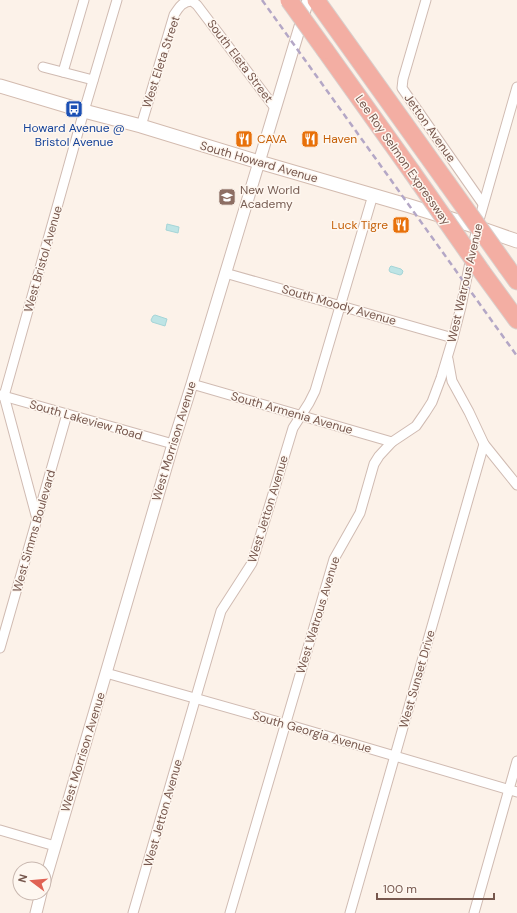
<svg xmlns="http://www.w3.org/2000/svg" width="517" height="913" font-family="'DM Sans',sans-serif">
  <rect width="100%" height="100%" fill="#fcf2e9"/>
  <g fill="#bee4e5" stroke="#a5d5d7">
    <path d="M167,224L179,227L178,233L166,230Z"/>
    <path d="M391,266L401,269L403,271L402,274L400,275L390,272L389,270L390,267Z"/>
    <path d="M155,315L167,319L165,326L152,322L151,320L153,316Z"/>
  </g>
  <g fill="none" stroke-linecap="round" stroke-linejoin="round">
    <defs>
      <g id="minor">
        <path d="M426,0L403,79L402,88L483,204"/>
        <path d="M43,67L93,80"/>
        <path d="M63,72L84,0"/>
        <path d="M141,126L174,15C179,7 183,1 192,1L197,5L275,108"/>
        <path d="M225,273L453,338"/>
        <path d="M448,359L452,381L469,412L484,444L517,485"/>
        <path d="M192,384L392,442"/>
        <path d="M0,395L173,444"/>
        <path d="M37,519L4,396L84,111L117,0"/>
        <path d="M0,648L67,414"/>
        <path d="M106,673L286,724L517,792"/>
        <path d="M0,830L55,846"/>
        <path d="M133,913L221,611L252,563L293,428L309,403L315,391L373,195"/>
        <path d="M230,913L334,559L360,513L374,464L379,456L392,442L416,426L425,413L432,402L441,378L453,338L461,307L477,227L517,87"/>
        <path d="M350,913L484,444"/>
        <path d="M474,913L517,761"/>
      </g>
      <g id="tertiary">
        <path d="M44,884L106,673L173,444L192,384L308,0"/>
        <path d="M36,913L41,893"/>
      </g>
      <path id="secondary" d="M0,86L84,111L141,126L259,162L410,206L477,227L517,241"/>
      <g id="motorway">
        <path d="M316,0L447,183"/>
        <path d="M325,50L412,172"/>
        <path d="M507,267L517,281"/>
        <path d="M482,272L517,320"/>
      </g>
    </defs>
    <use href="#minor" stroke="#d0bbb2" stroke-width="11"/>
    <use href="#tertiary" stroke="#d0bbb2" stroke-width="13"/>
    <use href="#secondary" stroke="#d3bbaf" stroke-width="15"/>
    <use href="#motorway" stroke="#d9d0cd" stroke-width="19"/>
    <use href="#minor" stroke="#fff" stroke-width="9"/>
    <use href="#tertiary" stroke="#fff" stroke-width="11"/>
    <use href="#secondary" stroke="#fff" stroke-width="13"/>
    <use href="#motorway" stroke="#f3aea3" stroke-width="17"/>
    <path stroke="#b4a7c6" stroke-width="2.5" stroke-dasharray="6 4" stroke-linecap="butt" d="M262,0L517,356"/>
    <defs>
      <g id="motorway-bridge">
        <path d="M289,0L325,50"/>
        <path d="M412,172L482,272"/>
        <path d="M447,183L507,267"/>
      </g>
    </defs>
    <use href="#motorway-bridge" stroke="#d9d0cd" stroke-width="19" stroke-linecap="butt"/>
    <use href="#motorway-bridge" stroke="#f3aea3" stroke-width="17"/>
  </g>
  <defs>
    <symbol id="bus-square" viewBox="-11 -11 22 22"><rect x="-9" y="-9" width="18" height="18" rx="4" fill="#1a4fb4" stroke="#fef7f0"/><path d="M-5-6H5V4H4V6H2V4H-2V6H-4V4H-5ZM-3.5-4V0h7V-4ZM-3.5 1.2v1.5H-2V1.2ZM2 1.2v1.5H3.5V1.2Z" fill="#fff"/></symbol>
    <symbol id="restaurant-square" viewBox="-11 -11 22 22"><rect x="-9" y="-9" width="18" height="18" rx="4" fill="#e8710a" stroke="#fef7f0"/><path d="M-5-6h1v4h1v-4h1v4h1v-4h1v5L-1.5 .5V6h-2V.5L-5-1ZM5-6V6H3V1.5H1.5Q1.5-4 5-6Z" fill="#fff"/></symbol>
    <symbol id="school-square" viewBox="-11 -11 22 22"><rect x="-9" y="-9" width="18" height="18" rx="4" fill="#8d6e63" stroke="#fef7f0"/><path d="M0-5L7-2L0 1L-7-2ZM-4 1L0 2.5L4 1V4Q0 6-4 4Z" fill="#fff"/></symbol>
  </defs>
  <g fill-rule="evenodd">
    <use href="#bus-square" x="64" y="99" width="20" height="20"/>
    <use href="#restaurant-square" x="234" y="129" width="20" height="20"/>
    <use href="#restaurant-square" x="300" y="129" width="20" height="20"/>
    <use href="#school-square" x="217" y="187" width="20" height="20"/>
    <use href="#restaurant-square" x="391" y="215" width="20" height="20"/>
  </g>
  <g text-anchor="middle" stroke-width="3" stroke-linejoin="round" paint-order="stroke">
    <g font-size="12" fill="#76574d" stroke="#fef7f0">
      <text transform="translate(240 61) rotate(53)" y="4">South Eleta Street</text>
      <text transform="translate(161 62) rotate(-72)" y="4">West Eleta Street</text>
      <text transform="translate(430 128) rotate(55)" y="4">Jetton Avenue</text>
      <text transform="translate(403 160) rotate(55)" y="4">Lee Roy Selmon Expressway</text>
      <text transform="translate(259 162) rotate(16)" y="4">South Howard Avenue</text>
      <text transform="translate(43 259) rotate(-74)" y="4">West Bristol Avenue</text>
      <text transform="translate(465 283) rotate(-77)" y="4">West Watrous Avenue</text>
      <text transform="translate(339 305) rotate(16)" y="4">South Moody Avenue</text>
      <text transform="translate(292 413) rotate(16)" y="4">South Armenia Avenue</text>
      <text transform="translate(86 420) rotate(16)" y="4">South Lakeview Road</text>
      <text transform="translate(174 441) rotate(-73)" y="4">West Morrison Avenue</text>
      <text transform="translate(268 509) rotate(-73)" y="4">West Jetton Avenue</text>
      <text transform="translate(34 531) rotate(-74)" y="4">West Simms Boulevard</text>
      <text transform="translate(318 615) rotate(-73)" y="4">West Watrous Avenue</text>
      <text transform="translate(417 679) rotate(-74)" y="4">West Sunset Drive</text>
      <text transform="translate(312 732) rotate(16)" y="4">South Georgia Avenue</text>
      <text transform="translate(83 752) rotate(-73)" y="4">West Morrison Avenue</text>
      <text transform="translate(163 813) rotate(-74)" y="4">West Jetton Avenue</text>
    </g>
    <g font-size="12" fill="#164399" stroke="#fef7f0">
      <text x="74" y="132">Howard Avenue @<tspan x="74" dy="14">Bristol Avenue</tspan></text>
    </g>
    <g font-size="12" fill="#c56008" stroke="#fef7f0" text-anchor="start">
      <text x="257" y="143">CAVA</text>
      <text x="323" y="143">Haven</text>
      <text x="388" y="229" text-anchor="end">Luck Tigre</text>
    </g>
    <g font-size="12" fill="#785e54" stroke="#fef7f0" text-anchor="start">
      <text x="240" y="194">New World<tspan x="240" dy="14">Academy</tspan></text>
    </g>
  </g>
  <g transform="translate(32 881) rotate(286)"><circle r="19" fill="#fef7f0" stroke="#c8b7af"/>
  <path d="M0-3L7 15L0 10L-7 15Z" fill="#e06254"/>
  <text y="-6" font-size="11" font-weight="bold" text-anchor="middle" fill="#76574d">N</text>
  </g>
  <path d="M377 893v6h117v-6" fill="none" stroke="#76574d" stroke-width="2"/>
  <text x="383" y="893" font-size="12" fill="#76574d" stroke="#fef7f0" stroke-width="3" paint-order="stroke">100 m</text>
</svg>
